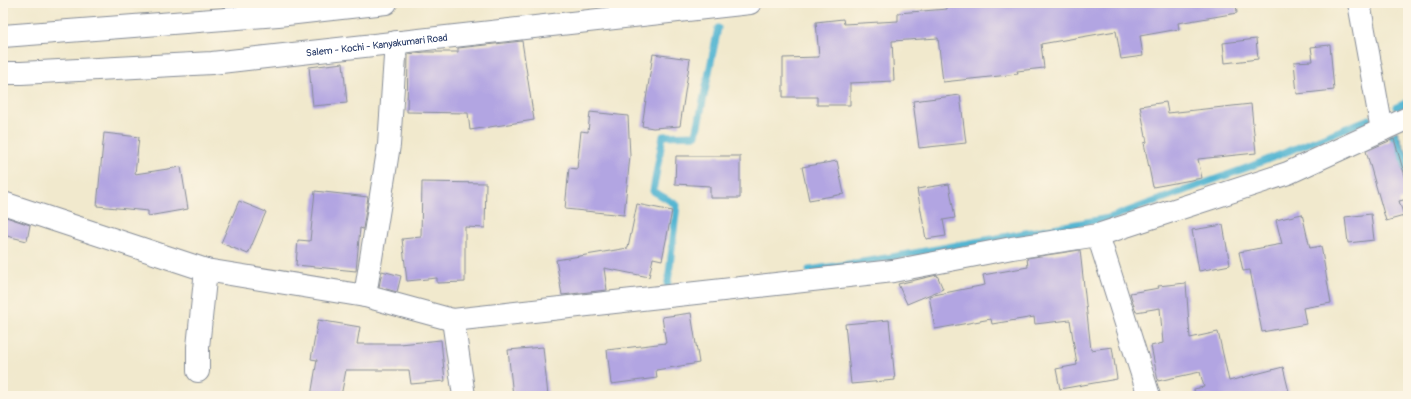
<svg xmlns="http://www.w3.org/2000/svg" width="1411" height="399" font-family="Pangolin,sans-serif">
  <rect width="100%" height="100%" fill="#fcf5e5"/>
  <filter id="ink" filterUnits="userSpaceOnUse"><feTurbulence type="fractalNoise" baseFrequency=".025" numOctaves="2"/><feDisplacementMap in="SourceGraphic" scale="8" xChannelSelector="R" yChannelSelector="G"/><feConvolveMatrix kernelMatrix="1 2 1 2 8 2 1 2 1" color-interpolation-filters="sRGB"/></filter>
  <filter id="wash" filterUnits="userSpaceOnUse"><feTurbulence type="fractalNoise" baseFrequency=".012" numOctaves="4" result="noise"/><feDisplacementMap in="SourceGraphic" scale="16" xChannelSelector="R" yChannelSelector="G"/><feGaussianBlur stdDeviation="0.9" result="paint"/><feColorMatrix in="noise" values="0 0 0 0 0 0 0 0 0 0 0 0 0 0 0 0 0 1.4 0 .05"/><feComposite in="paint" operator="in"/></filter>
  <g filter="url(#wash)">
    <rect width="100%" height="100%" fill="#f1e9cd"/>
    <path fill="#53b5d2" stroke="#377298" d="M1397,131L1408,156V178L1405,174L1389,135Z"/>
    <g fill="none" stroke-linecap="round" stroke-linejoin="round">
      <g stroke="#53b5d2" stroke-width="7">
        <path d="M1397,107L1408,102"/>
        <path d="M809,270L875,260L1109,218L1249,167L1369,119"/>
        <path d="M670,290L667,291L677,205L653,191L663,136L696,135L718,28"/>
      </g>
    </g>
    <g id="blocks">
      <g fill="#b2a5e2">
        <path d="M947,3H968V6L997,3H1236L1237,13L1178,23L1179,29L1140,36L1143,56L1121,59L1116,31L1041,44L1044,68L1017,71L1018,74L943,82L938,38L892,41L894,81L850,83V105H817V97H783V58L819,57L816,22L843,19L844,24L898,21V13L947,9Z"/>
        <path d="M1256,39L1258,59L1225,63L1223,43Z"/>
        <path d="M522,41L534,120L470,130L468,113L407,112L408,54L425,52H458V48Z"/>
        <path d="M1330,45L1334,90L1297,94L1294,62L1313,61L1311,47Z"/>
        <path d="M653,54L690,59L680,126L653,128L642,126Z"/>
        <path d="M343,63L347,103L313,106L309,67Z"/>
        <path d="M960,95L966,143L919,148L913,101Z"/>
        <path d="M1166,102L1168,113L1251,104L1256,153L1198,159L1202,178L1153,187L1144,143L1147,142L1140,106Z"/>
        <path d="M590,112L628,116L630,156L624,215L565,209L569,168L577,169L581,131L588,132Z"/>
        <path d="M104,133L139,137L135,174L181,167L188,209L148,216V211L97,206Z"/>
        <path d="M1394,139L1408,186V199L1399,201L1404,216L1386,221L1366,151Z"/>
        <path d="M676,156H740V198H710V186L675,184Z"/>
        <path d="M837,161L844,194L809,200L802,167Z"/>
        <path d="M422,182L486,183L485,228L465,227V282L437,283V278L407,281L402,239L421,237Z"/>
        <path d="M949,184L955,218L943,220L946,236L926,239L917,189Z"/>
        <path d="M315,191L368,197L363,229L360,228L356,271L296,265L298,240L310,241Z"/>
        <path d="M239,201L266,212L248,254L221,243Z"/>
        <path d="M637,204L672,211L662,260L653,258L649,277L604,268L607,290L562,295L556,260L628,248Z"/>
        <path d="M1302,214L1310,248L1321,246L1331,303L1303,308L1306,324L1262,332L1250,270L1243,271L1239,252L1282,244L1276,220Z"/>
        <path d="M1371,214L1374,240L1348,243L1345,217Z"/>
        <path d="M3,216L30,225L27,241L3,235Z"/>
        <path d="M1223,225L1230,265L1199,271L1192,230Z"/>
        <path d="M1080,250L1091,350L1112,347L1117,379L1060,389L1056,369L1077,365L1070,320L1035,324L1034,317L992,324L991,319L935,329L929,296L985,285L983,275L1028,267L1027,258Z"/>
        <path d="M382,271L401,276L397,292L379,287Z"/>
        <path d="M937,275L943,289L907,304L898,284Z"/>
        <path d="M1186,283L1190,338L1218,332L1229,381L1283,367L1290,396H1195L1194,389L1204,387L1200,372L1158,381L1151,346L1163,343L1160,308L1136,312L1130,293L1159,288L1158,286Z"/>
        <path d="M691,313L699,363L656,370L657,378L611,384L607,350L666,343L662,317Z"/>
        <path d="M318,320L360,327L357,344H400L441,340L445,381L411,384L409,370H346L341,396H311L317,360L311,359Z"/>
        <path d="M889,320L895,380L851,384L845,324Z"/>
        <path d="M543,347L548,396H513L508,350Z"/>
      </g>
    </g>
  </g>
  <g filter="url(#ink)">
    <use href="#blocks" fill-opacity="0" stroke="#868c96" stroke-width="1"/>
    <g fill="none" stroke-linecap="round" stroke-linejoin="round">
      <defs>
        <g id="street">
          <path d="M1359,3L1382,130"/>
          <path d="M3,203L206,270L365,296L453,320L893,271L1012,248L1098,235L1288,173L1408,118"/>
          <path d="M1098,235L1149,396"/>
          <path d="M365,296L389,145L396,42"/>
          <path d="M453,320L464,396"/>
          <path d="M198,371V347L206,270"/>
        </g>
        <g id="highway">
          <path d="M3,36L278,15L386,3"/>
          <path id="s1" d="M3,73H21L212,63L750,3"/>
        </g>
      </defs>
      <use href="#street" stroke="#868c96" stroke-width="24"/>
      <use href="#highway" stroke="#868c96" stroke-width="24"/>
      <use href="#street" stroke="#fff" stroke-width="22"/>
      <use href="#highway" stroke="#fff" stroke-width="22"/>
    </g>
  </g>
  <g text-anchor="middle" stroke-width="3.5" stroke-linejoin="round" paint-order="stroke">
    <g font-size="10" fill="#1b2f5e" stroke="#fcf5e5">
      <text dy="4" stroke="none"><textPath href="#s1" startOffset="375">Salem - Kochi - Kanyakumari Road</textPath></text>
    </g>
  </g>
  <rect width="1411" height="399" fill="none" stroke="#fcf5e5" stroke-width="16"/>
</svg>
